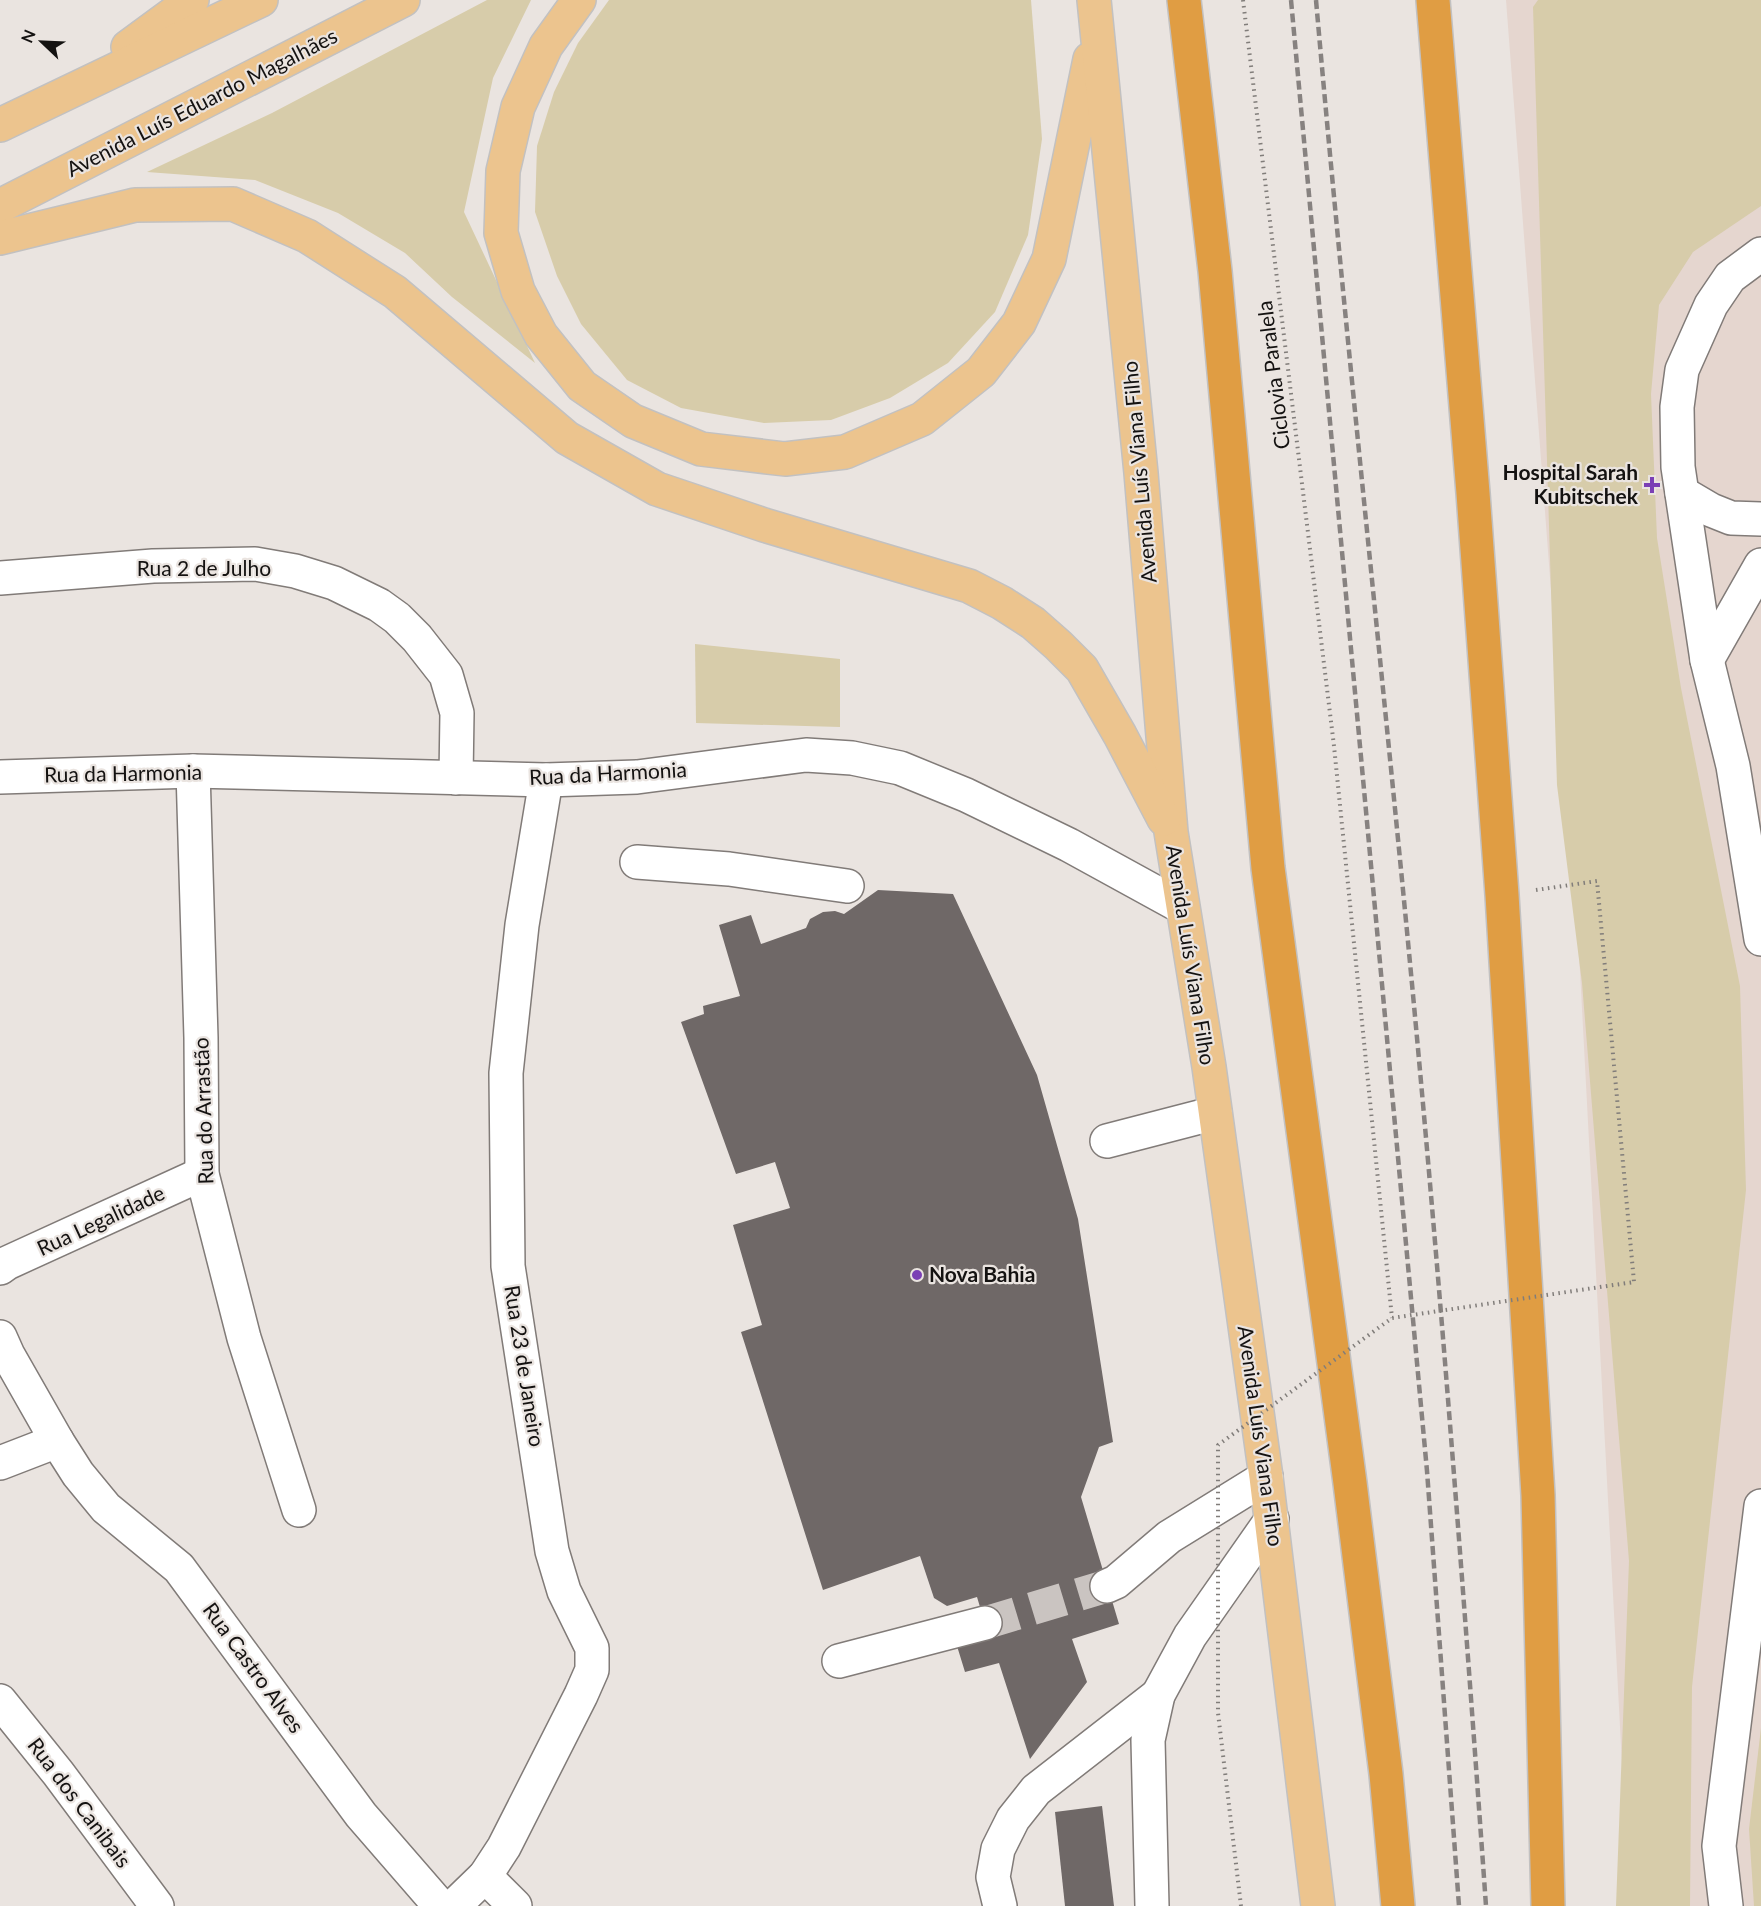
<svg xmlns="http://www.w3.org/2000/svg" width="1761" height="1906" font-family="Lato,sans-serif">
  <rect width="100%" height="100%" fill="#eae4e0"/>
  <path fill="#e5d6cf" d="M1506,0H1761V1906H1638L1628,1878L1580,971Z"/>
  <g fill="#d7ccaa">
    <path d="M487,0H531L493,78L464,212L535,363L452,297L405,253L338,213L255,180L147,172L272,113Z"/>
    <path d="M609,0H1031L1042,139L1028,235L995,312L948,363L890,398L831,420L764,423L681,408L627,380L581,324L557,276L535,212L537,146L554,92L578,43Z"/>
    <path d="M1538,0H1761V206L1693,252L1659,305L1651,394L1657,538L1681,688L1740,986L1746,1190L1692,1687L1690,1906H1616L1629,1561L1582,983L1557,785L1533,7Z"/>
    <path d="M695,644L840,659V727L696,723Z"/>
    <path d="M1761,1728V1906H1754L1749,1829Z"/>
  </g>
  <g fill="#6f6867">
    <path d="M878,890L953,894L1037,1075L1078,1219L1113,1442L1099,1447L1081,1497L1119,1624L1072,1639L1087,1682L1030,1759L999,1663L965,1672L957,1646L989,1637L977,1597L947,1606L934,1598L920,1556L823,1590L741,1332L762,1325L733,1225L790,1208L775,1162L736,1174L681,1022L704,1014L703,1006L740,996L719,925L751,915L761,944L806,928L810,919L823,912L835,911L844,914Z"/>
    <path d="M1102,1806L1114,1906H1065L1055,1812Z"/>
  </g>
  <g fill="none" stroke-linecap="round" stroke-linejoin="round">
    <path stroke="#cac4c1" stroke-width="33" stroke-dasharray="33 16" stroke-linecap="butt" d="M985,1623L1107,1586"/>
    <defs>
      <g id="minor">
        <path d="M1761,254L1730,277L1711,305L1682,370L1677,407L1678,467L1707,660L1733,766L1761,939"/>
        <path d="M1682,493L1711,510L1731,518L1761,519"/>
        <path d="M0,578L153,566L255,564L295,571L334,583L379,605L397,618L417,638L446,675L457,713L456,778"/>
        <path d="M1707,660L1761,565"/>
        <path d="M193,771L201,1038L202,1174L244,1338L299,1510"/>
        <path d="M0,777L193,771L546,780L637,777L806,755L852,758L900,768L966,795L1069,845L1182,907"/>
        <path d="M637,862L729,869L847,886"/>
        <path d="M1107,1141L1215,1113"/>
        <path d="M0,1268L7,1263L202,1174"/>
        <path d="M0,1337L8,1355L57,1441L0,1463"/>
        <path d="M57,1441L78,1474L106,1508L179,1568L361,1815L440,1906"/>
        <path d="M1107,1586L1116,1582L1169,1537L1266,1477"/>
        <path d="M839,1661L985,1623"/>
        <path d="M0,1701L58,1773L157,1906"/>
        <path d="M485,1876L515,1906"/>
        <path d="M454,1906L485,1876L504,1847L581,1695L592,1670V1648L564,1591L552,1551L508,1266L506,1073L522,925L546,780"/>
        <path d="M1000,1906L993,1877L998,1849L1013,1819L1036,1790L1158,1695"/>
        <path d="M1152,1906L1148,1740L1158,1695L1190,1636L1272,1519"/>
        <path d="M1726,1906L1719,1846L1761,1506"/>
      </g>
      <g id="major">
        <path d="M579,0L546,46L518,107L503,171L501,233L518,291L541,335L582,386L633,421L701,449L785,459L845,452L922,419L981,372L1019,323L1049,259L1090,59"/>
        <path d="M1094,0L1141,473L1171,832L1209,1067L1266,1477L1318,1906"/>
        <path d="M128,47L192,0"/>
        <path d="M0,125L261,0"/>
        <path d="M0,206L403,0"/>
        <path d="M0,238L135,205L233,204L307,236L395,292L567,438L657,489L764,525L969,586L1002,603L1033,623L1058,645L1082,669L1120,735L1164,819"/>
      </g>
      <g id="highway">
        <path d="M1184,0L1215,271L1268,868L1350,1483L1386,1774L1398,1906"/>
        <path d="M1433,0L1473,493L1502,895L1538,1495L1548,1906"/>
      </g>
    </defs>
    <use href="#minor" stroke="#817b78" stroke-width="36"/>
    <use href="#major" stroke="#c2c1c1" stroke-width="36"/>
    <use href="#highway" stroke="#c2c1c1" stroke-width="36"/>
    <g stroke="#817d7a" stroke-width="4" stroke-dasharray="1.5 4.5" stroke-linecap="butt">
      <path d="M1243,0L1334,746L1392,1318"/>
      <path d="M1536,890L1597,881L1634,1282"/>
    </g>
    <use href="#minor" stroke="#fff" stroke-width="33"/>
    <use href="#major" stroke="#ecc48e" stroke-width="33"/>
    <use href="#highway" stroke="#e09d43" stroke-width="33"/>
    <g stroke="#878280" stroke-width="4.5" stroke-dasharray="9 4.5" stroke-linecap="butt">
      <path d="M1291,0L1427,1471L1459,1906"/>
      <path d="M1316,0C1342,297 1374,593 1403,890C1436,1228 1462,1567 1486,1906"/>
    </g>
    <path stroke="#817d7a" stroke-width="4" stroke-dasharray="1.5 4.5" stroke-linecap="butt" d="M1241,1906L1218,1713V1445L1392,1318L1634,1282"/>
  </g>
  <g fill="#7b3fb5" stroke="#eae4e0" stroke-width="2">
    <path d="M1649 476h6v6h6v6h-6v6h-6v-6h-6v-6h6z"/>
    <circle cx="917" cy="1275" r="6"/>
  </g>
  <g text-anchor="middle" stroke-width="4.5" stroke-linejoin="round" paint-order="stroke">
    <g font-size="21" fill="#141211" stroke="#eae4e0">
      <text transform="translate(202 103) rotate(-27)" y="7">Avenida Luís Eduardo Magalhães</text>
      <text transform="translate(1274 375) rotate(-97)" y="7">Ciclovia Paralela</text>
      <text transform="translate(1140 472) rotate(-95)" y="7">Avenida Luís Viana Filho</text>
      <text x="204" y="576">Rua 2 de Julho</text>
      <text transform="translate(123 774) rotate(-1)" y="7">Rua da Harmonia</text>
      <text transform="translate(608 774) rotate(-3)" y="7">Rua da Harmonia</text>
      <text transform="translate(1190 955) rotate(81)" y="7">Avenida Luís Viana Filho</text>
      <text transform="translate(204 1111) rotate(-92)" y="7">Rua do Arrastão</text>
      <text transform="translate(101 1221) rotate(-25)" y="7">Rua Legalidade</text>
      <text transform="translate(524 1366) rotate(81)" y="7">Rua 23 de Janeiro</text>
      <text transform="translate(1260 1436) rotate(82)" y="7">Avenida Luís Viana Filho</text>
      <text transform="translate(253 1668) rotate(54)" y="7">Rua Castro Alves</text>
      <text transform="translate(79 1803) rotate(53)" y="7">Rua dos Canibais</text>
    </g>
    <g font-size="21" font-weight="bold" fill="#141211" stroke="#eae4e0" text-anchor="end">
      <text x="1638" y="480">Hospital Sarah<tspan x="1638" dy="24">Kubitschek</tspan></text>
      <text x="929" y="1282" text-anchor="start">Nova Bahia</text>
    </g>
  </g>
  <g transform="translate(42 42) rotate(293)" stroke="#eae4e0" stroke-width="4.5" paint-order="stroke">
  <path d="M0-4.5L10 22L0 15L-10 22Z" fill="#141211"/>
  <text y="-9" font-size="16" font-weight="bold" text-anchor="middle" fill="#141211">N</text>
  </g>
</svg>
